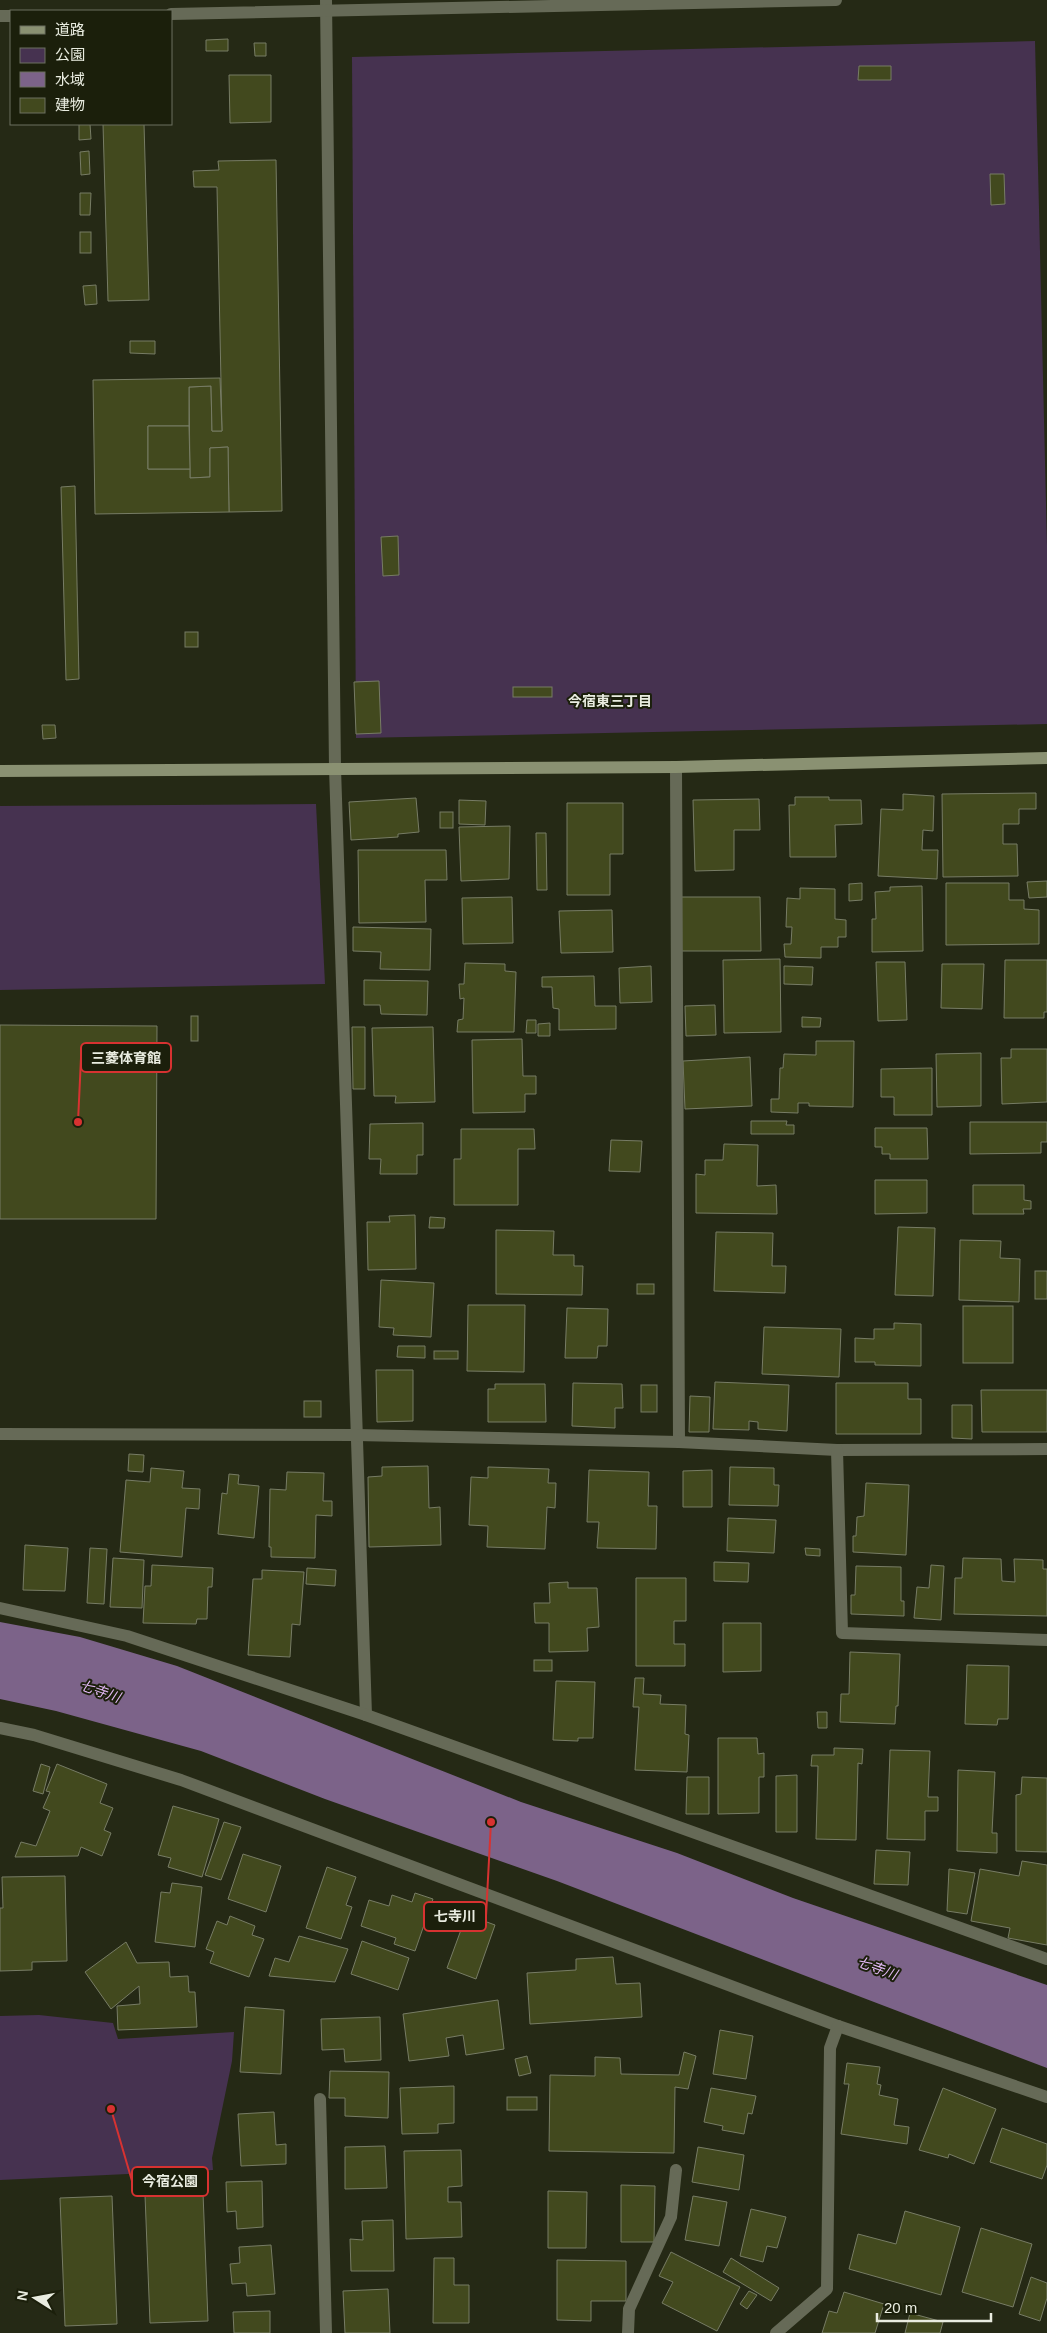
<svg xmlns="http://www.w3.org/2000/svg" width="1047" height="2333" font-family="Arial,'Noto Sans JP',sans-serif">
  <rect width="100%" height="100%" fill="#252915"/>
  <g fill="#463250">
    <path d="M1035,41L1047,546V724L356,738L352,57Z"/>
    <path d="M316,804L325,984L0,990V806Z"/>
    <path d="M39,2015L113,2023L118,2039L234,2032L232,2061L212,2158L213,2170L0,2180V2016Z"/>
  </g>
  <path fill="#7c6389" d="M0,1622L80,1637L177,1666L521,1802L677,1853L793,1898L1047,1985V2068L557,1881L325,1799L201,1751L56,1711L0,1699Z"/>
  <g fill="#42491e" stroke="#777c65">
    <path d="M228,39V51H206V40Z"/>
    <path d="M254,43H266V56H255Z"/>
    <path d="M859,66H891V80H858Z"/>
    <path d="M229,75H271V122L230,123Z"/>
    <path d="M79,124H90L91,139L79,140Z"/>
    <path d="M103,124H144L149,300L108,301Z"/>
    <path d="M89,151L90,174L81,175L80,152Z"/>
    <path d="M276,160L282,511L229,512L228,447L210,448V477L190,478L189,387L211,386L212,431H222L217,187H194L193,171L219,170L218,161Z"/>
    <path d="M990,174H1004L1005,204L991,205Z"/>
    <path d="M80,193H91L90,215H80Z"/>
    <rect x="80" y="232" width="11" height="21"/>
    <path d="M96,285L97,304L85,305L83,286Z"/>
    <path d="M130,341H155V354L130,353Z"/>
    <path d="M220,378L222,431H212L211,386L189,387V426H148V469H190V478L210,477V448L228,447L229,512L95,514L93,380Z"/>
    <path d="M148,426H189L190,469H148Z"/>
    <path d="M75,486L79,679L66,680L61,487Z"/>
    <path d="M398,536L399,575L383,576L381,537Z"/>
    <rect x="185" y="632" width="13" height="15"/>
    <path d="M379,681L381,733L356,734L354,682Z"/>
    <rect x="513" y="687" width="39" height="10"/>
    <path d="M42,725H55L56,738L43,739Z"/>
    <path d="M1036,793V809H1019V824H1003V844H1017L1018,876L943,877L942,794Z"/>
    <path d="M903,794L934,796L933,831L923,830L922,850H938L937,879L878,876L881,809L903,810Z"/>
    <path d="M795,797H829V800H861L862,824L835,825L836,857H790L789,805H795Z"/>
    <path d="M416,798L419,832L398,834V837L351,840L349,802Z"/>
    <path d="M759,799L760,830H734V870L695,871L693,800Z"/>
    <path d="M459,800L486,801L485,825L459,824Z"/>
    <path d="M567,803H623V854H610V895H567Z"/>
    <rect x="440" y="812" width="13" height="16"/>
    <path d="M510,826L509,879L461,881L459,827Z"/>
    <path d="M536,833H546L547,890H537Z"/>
    <path d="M358,850H446L447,880H425L426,922L359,923Z"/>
    <path d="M1047,881V897L1029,898L1027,882Z"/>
    <path d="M862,883V900L849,901V884Z"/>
    <path d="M946,883H1009V900H1024V909L1039,910V944L946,945Z"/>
    <path d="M922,886L923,951L872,952V919H876L875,892L890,891V887Z"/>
    <path d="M800,888L835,889V919L846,920V937H838V947H821V958L785,957L784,944H791L792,927H786L787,898L800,899Z"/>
    <path d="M512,897L513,943L463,944L462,898Z"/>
    <path d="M680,897H760L761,951H681Z"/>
    <path d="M612,910L613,952L561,953L559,911Z"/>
    <path d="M353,927L431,929L430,970L380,969L381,952L353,951Z"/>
    <path d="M780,959L781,1032L724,1033L723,960Z"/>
    <path d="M1005,960H1047V1012H1044V1018H1004Z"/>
    <path d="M876,962H905L907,1020L878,1021Z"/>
    <path d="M465,963L505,964V971L516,972L514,1032H457L458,1020L463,1019L464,998L460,999L459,984H464Z"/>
    <path d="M942,964H984L982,1009L941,1008Z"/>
    <path d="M651,966L652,1002L620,1003L619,968Z"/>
    <path d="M784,966L813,967L812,985L784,984Z"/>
    <path d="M594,976L595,1006H616V1029L559,1030V1009L553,1008L552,987H542V977Z"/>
    <path d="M364,980L428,981L427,1015L381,1014L380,1005H364Z"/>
    <path d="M715,1005L716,1035L686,1036L685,1006Z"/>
    <rect x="191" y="1016" width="7" height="25"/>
    <path d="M802,1017L821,1018L820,1027H802Z"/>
    <path d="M527,1020H536V1033H526Z"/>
    <path d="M550,1023V1036H538V1024Z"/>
    <path d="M0,1025L157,1026L156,1219H0Z"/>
    <path d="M352,1027H365V1089H353Z"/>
    <path d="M433,1027L435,1102L395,1103L396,1096H374L372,1028Z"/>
    <path d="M522,1039L523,1076H536V1094H525V1112L473,1113L472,1040Z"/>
    <path d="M816,1041H854L853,1107L809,1106V1103H798V1113L771,1112V1099H779L780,1068H783L784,1054L816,1055Z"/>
    <path d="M1011,1049H1047V1102L1002,1104L1001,1058H1011Z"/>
    <path d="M981,1053V1106L937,1107L936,1054Z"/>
    <path d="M750,1057L752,1106L685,1109L683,1061Z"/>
    <path d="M932,1068V1115H894V1097H881V1069Z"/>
    <path d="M751,1121H787L786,1125H794V1134H751Z"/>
    <path d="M970,1122H1047V1142H1041V1153L970,1154Z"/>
    <path d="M423,1123V1155H417V1174H380L381,1159H369L370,1124Z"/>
    <path d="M875,1128H927L928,1159H890V1154H882V1147H875Z"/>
    <path d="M461,1129H534L535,1149H518V1205H454V1159H461Z"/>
    <path d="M611,1140L642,1141L640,1172L609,1171Z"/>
    <path d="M724,1144L758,1145L757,1186L776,1185L777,1214L696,1213V1174L705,1175V1160H723Z"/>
    <path d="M875,1180H927V1213L875,1214Z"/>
    <path d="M973,1185H1024V1200L1031,1201V1209H1023L1024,1214H973Z"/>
    <path d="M415,1215L416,1269L368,1270L367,1222H390L389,1216Z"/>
    <path d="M430,1217L445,1218L444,1228H429Z"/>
    <path d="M898,1227L935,1228L933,1296L895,1295Z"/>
    <path d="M496,1230L554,1231L553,1255H574V1266H583L582,1295L496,1294Z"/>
    <path d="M716,1232L773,1233L772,1266H786L785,1293L714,1291Z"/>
    <path d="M960,1240L1001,1241L1000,1258L1020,1259L1019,1302L959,1300Z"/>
    <rect x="1035" y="1271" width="12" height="28"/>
    <path d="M381,1280L434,1283L431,1337L393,1335L394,1328L379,1327Z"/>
    <rect x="637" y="1284" width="17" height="10"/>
    <path d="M468,1305H525L524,1372L467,1371Z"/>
    <rect x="963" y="1306" width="50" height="57"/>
    <path d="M567,1308L608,1309L607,1346H598L597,1358H565Z"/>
    <path d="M894,1323L921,1324V1366L875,1365V1362H855V1338L874,1339V1329H894Z"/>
    <path d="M764,1327L841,1329L839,1377L762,1374Z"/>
    <path d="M398,1346H425V1358L397,1357Z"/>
    <rect x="434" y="1351" width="24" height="8"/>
    <path d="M376,1370H413V1421L377,1422Z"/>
    <path d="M715,1382L789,1385L787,1431L758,1429V1422L749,1421V1430L713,1429Z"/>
    <path d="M573,1383L622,1384L623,1408H615V1428L572,1426Z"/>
    <path d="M836,1383H908V1399H921V1434H836Z"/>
    <path d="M495,1384H545L546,1422H488V1389H495Z"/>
    <rect x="641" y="1385" width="16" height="27"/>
    <path d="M981,1390H1047V1432H982Z"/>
    <path d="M690,1396L710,1397L709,1432H689Z"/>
    <rect x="304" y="1401" width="17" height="16"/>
    <path d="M952,1405H972V1439L952,1438Z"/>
    <path d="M129,1454L144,1455L143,1472L128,1471Z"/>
    <path d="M428,1466L429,1508L440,1507L441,1545L369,1547L368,1477L382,1476V1467Z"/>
    <path d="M488,1467L549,1469L548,1483H556L555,1508L547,1507L545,1549L487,1547L488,1526L469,1525L471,1477L488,1478Z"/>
    <path d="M730,1467L774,1468V1485H779L778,1506L729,1505Z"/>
    <path d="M151,1468L184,1471L182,1488L200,1489L199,1509L186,1508L182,1557L120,1552L126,1480L150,1482Z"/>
    <path d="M589,1470L649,1472L648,1506H657L656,1549L597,1548L599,1522H587Z"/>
    <path d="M712,1470V1507H683V1471Z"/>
    <path d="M287,1472L324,1473L323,1501H332V1516L316,1515L315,1558L271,1557V1547H269L270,1489L286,1490Z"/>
    <path d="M229,1474L239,1475L238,1484L259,1486L254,1538L218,1534L222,1493L227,1494Z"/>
    <path d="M866,1483L909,1485L906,1555L853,1552V1536H856L857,1517L864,1516Z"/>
    <path d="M728,1518L776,1520L774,1553L727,1551Z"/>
    <path d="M25,1545L68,1548L65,1591L23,1590Z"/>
    <path d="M90,1548L107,1549L104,1604L87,1603Z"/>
    <path d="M805,1548L820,1549V1556L806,1555Z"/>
    <path d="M113,1558L144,1560L142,1608L110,1607Z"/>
    <path d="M963,1558L1001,1559L1002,1581L1015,1582L1014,1559L1043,1560V1569H1047V1616L954,1614L955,1578H962Z"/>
    <path d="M714,1562L749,1563L748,1582L714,1581Z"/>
    <path d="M152,1565L213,1568L212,1587H208L207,1619H197L196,1624L143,1623L145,1586H151Z"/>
    <path d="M931,1565L944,1566L941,1620L914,1618L917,1587L929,1588Z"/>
    <path d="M856,1566L901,1567V1601H904V1616L851,1614V1595H855Z"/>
    <path d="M307,1568L336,1570L335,1586L306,1584Z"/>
    <path d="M262,1570L304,1572L300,1625L292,1624L290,1657L248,1655L253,1579H262Z"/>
    <path d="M636,1578H686V1621H674V1644H685V1666H636Z"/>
    <path d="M568,1582V1588H597L599,1627L587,1628L588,1651L549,1652V1623H535L534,1603H550L549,1583Z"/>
    <path d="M723,1623H761V1671L723,1672Z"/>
    <path d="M850,1652L900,1654L898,1706H896L895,1724L840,1722L841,1694H849Z"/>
    <rect x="534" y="1660" width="18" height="11"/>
    <path d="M967,1665L1009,1666L1008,1719H998L997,1725L965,1724Z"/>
    <path d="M635,1678H644L643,1694L661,1695L660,1704L686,1705L685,1734L689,1735L687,1772L635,1770L639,1707H633Z"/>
    <path d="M556,1681L595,1682L593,1738H578V1741L553,1740Z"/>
    <path d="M817,1712H827V1728H818Z"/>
    <path d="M718,1738H757L758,1754L764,1753V1777H759V1813L718,1814Z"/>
    <path d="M834,1748L863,1749L862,1764L858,1763L856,1840L816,1839L818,1766H811L812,1755H834Z"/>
    <path d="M890,1750L930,1751L928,1797H938V1811H925V1840L887,1839Z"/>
    <path d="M41,1764L50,1767L43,1794L33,1791Z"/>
    <path d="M57,1764L107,1784L100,1803L113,1808L104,1830L111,1833L102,1856L81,1847L78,1856L15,1857L21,1842L36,1846L50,1811L43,1808L50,1792L46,1791Z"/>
    <path d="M958,1770L995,1772L992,1833H997V1853L957,1851Z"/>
    <path d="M797,1775V1832H776V1776Z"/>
    <path d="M687,1777H709V1814H686Z"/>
    <path d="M1022,1777L1047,1778V1852L1016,1851V1795L1021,1794Z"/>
    <path d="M173,1806L219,1819L202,1877L168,1867L171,1858L158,1855Z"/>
    <path d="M224,1822L241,1827L221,1880L205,1875Z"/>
    <path d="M876,1850L910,1852L908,1885L874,1884Z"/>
    <path d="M243,1854L281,1866L266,1912L228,1899Z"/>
    <path d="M1022,1861L1047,1865V1945L1008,1938L1010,1928L971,1921L980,1869L1019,1876Z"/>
    <path d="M327,1867L356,1877L346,1905L352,1907L341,1939L306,1928Z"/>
    <path d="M949,1869L975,1873L967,1914L947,1911Z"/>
    <path d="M65,1876L67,1961L32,1962V1970L0,1971V1908H3L2,1877Z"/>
    <path d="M172,1883L202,1887L195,1947L155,1942L161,1892L170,1893Z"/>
    <path d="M415,1893L433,1899L415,1951L394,1944L396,1938L361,1926L369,1900L389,1906L392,1895L412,1902Z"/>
    <path d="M230,1916L255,1926L252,1935L264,1939L249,1977L210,1963L214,1952L206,1949L217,1921L227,1925Z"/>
    <path d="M476,1918L495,1925L476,1979L447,1968L465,1919L475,1923Z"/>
    <path d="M299,1936L348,1949L335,1982L269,1976L275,1958L289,1962Z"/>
    <path d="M362,1941L409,1958L398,1990L351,1974Z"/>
    <path d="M126,1942L137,1963L169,1962L170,1977L188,1976L189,1992H195L197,2027L118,2030L117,2006L140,2004L139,1986L111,2009L85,1972Z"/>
    <path d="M613,1957L616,1984L640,1983L642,2017L530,2024L527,1973L576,1970V1959Z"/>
    <path d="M498,2000L504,2049L466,2055L463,2035L446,2038L449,2056L409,2061L403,2014Z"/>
    <path d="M245,2007L284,2010L281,2074L240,2072Z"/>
    <path d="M380,2017L381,2060L345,2062L344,2049L322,2050L321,2019Z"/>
    <path d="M720,2030L753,2036L746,2079L713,2074Z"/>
    <path d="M684,2052L696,2056L688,2089L675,2087L674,2153L549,2151L550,2075L595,2076V2057L620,2058L621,2074L679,2075Z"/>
    <path d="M527,2056L531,2073L519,2076L515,2059Z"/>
    <path d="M847,2063L880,2067L877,2084L881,2085L879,2095L898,2099L894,2125L909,2127L907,2144L841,2134L849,2084H844Z"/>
    <path d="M330,2071L389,2072L388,2118L345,2116V2098H329Z"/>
    <path d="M454,2086V2123L438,2124V2133L402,2134L400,2088Z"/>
    <path d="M711,2088L756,2096L752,2114L748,2113L744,2134L722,2130L723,2126L704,2122Z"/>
    <path d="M943,2088L996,2109L974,2164L949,2154L948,2158L919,2150Z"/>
    <rect x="507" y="2097" width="30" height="13"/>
    <path d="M274,2112L276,2145L286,2144V2164L241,2166L238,2114Z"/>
    <path d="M1002,2128L1047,2144V2165L1042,2179L990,2162Z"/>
    <path d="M385,2146L387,2188L345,2189V2147Z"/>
    <path d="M698,2147L744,2155L739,2190L692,2182Z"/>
    <path d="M461,2150L462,2186L448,2187V2202H461L462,2237L406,2239L404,2151Z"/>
    <path d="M262,2181L263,2227L237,2229L236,2211L227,2212L226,2182Z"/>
    <path d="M621,2185L655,2186L654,2242H621Z"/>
    <path d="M548,2191L587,2192L586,2248H548Z"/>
    <path d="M203,2193L208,2321L150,2323L145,2195Z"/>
    <path d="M112,2196L117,2324L65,2326L60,2198Z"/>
    <path d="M693,2196L727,2202L719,2246L685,2240Z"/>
    <path d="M751,2209L786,2217L777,2248L767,2246L763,2262L740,2256Z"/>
    <path d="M905,2211L960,2227L941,2295L849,2269L858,2234L896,2244Z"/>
    <path d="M393,2220L394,2271H351L350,2239L363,2240L362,2221Z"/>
    <path d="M981,2228L1032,2244L1013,2307L962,2292Z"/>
    <path d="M271,2245L275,2294L247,2296L246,2283L232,2284L230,2264L240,2263L239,2247Z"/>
    <path d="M671,2252L740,2287L717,2331L662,2303L673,2282L659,2276Z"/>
    <path d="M434,2258H454V2285H469V2323H433Z"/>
    <path d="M731,2258L779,2288L771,2301L723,2272Z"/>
    <path d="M557,2260L626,2261V2301H591V2321L557,2320Z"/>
    <path d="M1031,2277L1047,2283V2298L1040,2321L1019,2314Z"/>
    <path d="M388,2289L390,2333H345L343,2291Z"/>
    <path d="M749,2291L757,2295L747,2309L740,2304Z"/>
    <path d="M844,2292L884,2304L875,2333H822L829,2311L837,2313Z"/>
    <path d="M270,2311V2333H234L233,2312Z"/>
    <path d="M910,2313L943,2322L940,2333H905Z"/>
  </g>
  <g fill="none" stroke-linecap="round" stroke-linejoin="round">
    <g stroke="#666a57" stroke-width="12">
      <path d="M326,0L335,768L366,1715"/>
      <path d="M171,14L836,0"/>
      <path d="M0,16H11"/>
      <path d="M676,767L679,1442"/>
      <path d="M0,1434L356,1435L679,1442L837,1450L1047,1449"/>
      <path d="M837,1450L842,1633L1047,1640"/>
      <path d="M0,1608L127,1636L366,1715L1047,1959"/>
      <path d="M0,1728L34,1735L181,1780L838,2026L1047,2097"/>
      <path d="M320,2099L326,2333"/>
      <path d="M628,2333L629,2309L671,2217L676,2170"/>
      <path d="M776,2333L827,2289L830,2048L838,2026"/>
    </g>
    <path stroke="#8a9172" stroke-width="12" d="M0,771L676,767L1047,758"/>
  </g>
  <g text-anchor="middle" stroke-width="4" stroke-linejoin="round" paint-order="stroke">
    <g font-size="14" font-weight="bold" fill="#e9ece0" stroke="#1b1f0b">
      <text x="610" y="706">今宿東三丁目</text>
    </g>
    <g font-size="14" font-style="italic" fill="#e4baf8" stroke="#1b1f0b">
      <text transform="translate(100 1691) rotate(19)" y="5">七寺川</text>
      <text transform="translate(877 1968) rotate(20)" y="5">七寺川</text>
    </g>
  </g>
  <path fill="none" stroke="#d73231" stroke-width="2" d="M78 1122L81 1058M491 1822L486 1916M111 2109L132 2181"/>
  <g fill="#d73231" stroke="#1b1f0b" stroke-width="2">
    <circle cx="78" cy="1122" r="5"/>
    <circle cx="491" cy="1822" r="5"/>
    <circle cx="111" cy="2109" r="5"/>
  </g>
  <g fill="#1b1f0b" stroke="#d73231" stroke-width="2">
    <rect x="81" y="1043" width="90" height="29" rx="5"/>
    <rect x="424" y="1902" width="62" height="29" rx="5"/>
    <rect x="132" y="2167" width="76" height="29" rx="5"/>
  </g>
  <g font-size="14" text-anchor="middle" font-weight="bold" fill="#e9ece0">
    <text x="126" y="1063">三菱体育館</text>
    <text x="455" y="1921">七寺川</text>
    <text x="170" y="2186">今宿公園</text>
  </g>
  <rect x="10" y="10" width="162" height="115" fill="#1b1f0b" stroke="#6d7160"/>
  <rect x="20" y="26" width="25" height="8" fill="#8a9172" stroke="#6d7160"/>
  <text x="55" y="35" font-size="15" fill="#e9ece0">道路</text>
  <rect x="20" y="48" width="25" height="15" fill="#463250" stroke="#6d7160"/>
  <text x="55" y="60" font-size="15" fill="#e9ece0">公園</text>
  <rect x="20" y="72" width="25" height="15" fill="#7c6389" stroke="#6d7160"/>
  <text x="55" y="85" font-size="15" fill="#e9ece0">水域</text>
  <rect x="20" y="98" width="25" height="15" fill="#42491e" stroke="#6d7160"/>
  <text x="55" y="110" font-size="15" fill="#e9ece0">建物</text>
  <g transform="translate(35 2298) rotate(281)" stroke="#1b1f0b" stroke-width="4" paint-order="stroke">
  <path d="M0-4L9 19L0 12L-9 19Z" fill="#e9ece0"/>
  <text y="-8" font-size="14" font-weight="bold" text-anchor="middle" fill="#e9ece0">N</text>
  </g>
  <path d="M877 2313v8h114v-8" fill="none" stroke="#e9ece0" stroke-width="2.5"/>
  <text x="884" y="2313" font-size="15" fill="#e9ece0" stroke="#1b1f0b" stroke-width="4" paint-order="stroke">20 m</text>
</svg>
